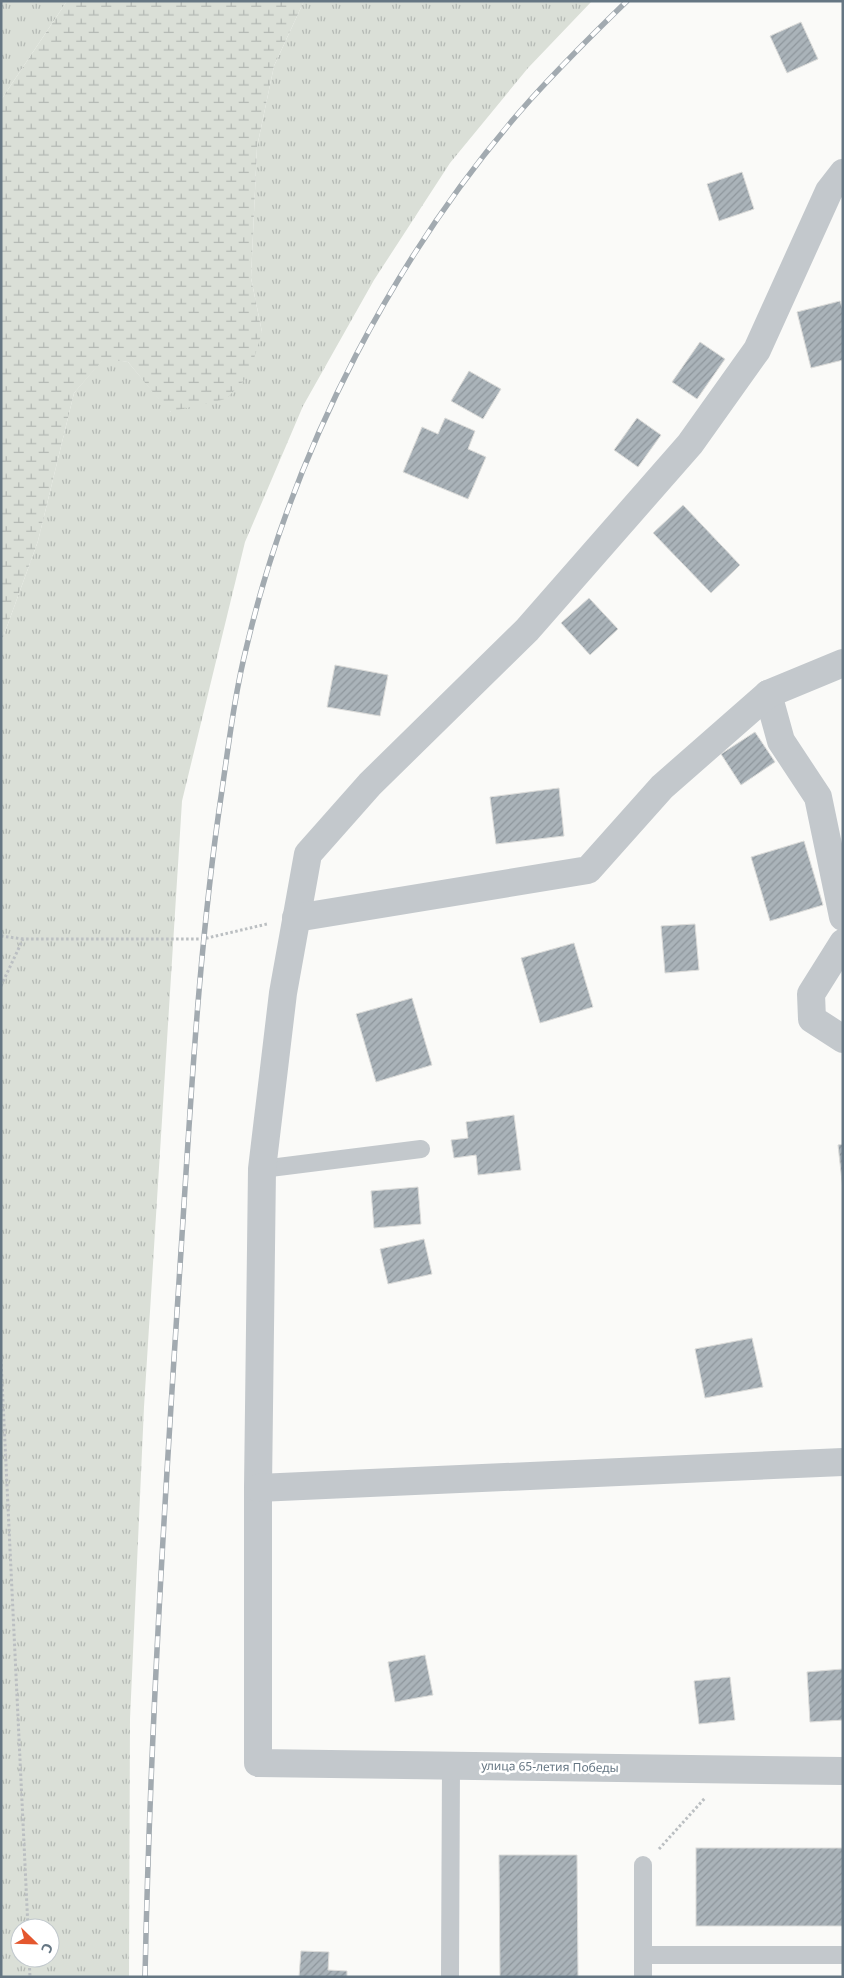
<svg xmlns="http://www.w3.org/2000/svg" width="844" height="1978" font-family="'Noto Sans',sans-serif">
  <defs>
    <pattern id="grass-tufts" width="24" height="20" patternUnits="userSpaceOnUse" patternTransform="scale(1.25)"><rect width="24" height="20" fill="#dadfd7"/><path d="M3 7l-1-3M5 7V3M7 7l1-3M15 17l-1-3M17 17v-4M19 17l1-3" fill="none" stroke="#b4b9b4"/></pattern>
    <pattern id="wetland-marsh" width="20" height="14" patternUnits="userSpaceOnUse" patternTransform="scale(1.25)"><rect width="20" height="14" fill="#dadfd7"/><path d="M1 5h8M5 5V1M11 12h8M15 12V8" fill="none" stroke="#b4b9b4"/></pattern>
    <pattern id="building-hatch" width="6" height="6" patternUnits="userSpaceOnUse" patternTransform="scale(1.25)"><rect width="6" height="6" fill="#aab3b9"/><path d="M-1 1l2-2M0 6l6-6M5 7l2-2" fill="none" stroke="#8e969c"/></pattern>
  </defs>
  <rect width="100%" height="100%" fill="#fafaf8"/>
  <g fill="url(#grass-tufts)" fill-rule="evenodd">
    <path d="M1,1H67L1,100Z"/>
    <path d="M304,1H592L528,68L450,163L374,280L303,406L245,542L182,801L144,1407L130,1719L129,1977H1V643L38,541L74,393L104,358L128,362L170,412L262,332L251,278L257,147L274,66ZM20,1928H50V1958H20Z"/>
  </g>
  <path fill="url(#wetland-marsh)" d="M67,1H304L274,66L257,147L251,278L262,332L249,375L226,399L169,412L128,362L104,359L74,393L38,541L1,643V100Z"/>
  <g fill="url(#building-hatch)" stroke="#dcdcda">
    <path d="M801,22L818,59L787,73L770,36Z"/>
    <path d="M742,172L754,209L719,221L707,184Z"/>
    <path d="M840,301L843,310V360L811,368L797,312Z"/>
    <path d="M700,342L725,359L697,399L672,382Z"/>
    <path d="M469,371L501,389L483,419L451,401Z"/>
    <path d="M445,418L475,431L468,449L486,457L468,499L403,472L422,427L438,434Z"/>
    <path d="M637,418L661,435L638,467L614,450Z"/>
    <path d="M683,505L740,565L711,593L653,533Z"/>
    <path d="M589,598L618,629L590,655L561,623Z"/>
    <path d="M335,665L388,675L380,716L327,707Z"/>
    <path d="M755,732L775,762L741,785L721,754Z"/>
    <path d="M559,788L564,836L496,844L490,797Z"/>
    <path d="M804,841L823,905L770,921L751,857Z"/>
    <path d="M695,924L699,970L665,973L661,926Z"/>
    <path d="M574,943L593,1007L540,1023L521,958Z"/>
    <path d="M412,998L432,1065L376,1082L356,1014Z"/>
    <path d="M514,1115L521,1170L478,1175L476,1155L454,1158L451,1140L468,1138L466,1122Z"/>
    <path d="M843,1144V1190L838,1145Z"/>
    <path d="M418,1187L421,1224L374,1228L371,1191Z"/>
    <path d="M424,1239L432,1274L388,1284L380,1249Z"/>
    <path d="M752,1338L763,1387L705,1398L695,1349Z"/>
    <path d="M425,1655L433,1695L395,1702L388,1662Z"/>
    <path d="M843,1669V1720L810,1722L807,1672Z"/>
    <path d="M730,1677L735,1720L699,1724L694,1681Z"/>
    <rect x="696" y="1848" width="147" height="78"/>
    <path d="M499,1855H577L578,1977H500Z"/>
    <path d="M301,1951L329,1952L328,1970L347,1971V1977H299Z"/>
  </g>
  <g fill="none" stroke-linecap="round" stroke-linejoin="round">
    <g stroke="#bbbfc2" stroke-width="3" stroke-dasharray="2.5 2.5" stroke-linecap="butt">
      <path d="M1,936L23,939"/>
      <path d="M1,986L23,939H203L267,924"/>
      <path d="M1,1359L28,1928"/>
      <path d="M659,1849L705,1798"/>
      <path d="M29,1958L30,1977"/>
    </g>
    <g stroke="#c3c8cc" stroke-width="18">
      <path d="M262,1169L421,1149"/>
      <path d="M643,1955H843"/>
      <path d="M450,1977L451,1766"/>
      <path d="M643,1977V1865"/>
    </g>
    <g stroke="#c3c8cc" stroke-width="28">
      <path d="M843,173L829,191L757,350L690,444L527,630L370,784L308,854L283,993L262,1169L258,1488V1763L843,1771"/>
      <path d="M768,694L781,741L818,797L843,917"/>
      <path d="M296,918L588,870L662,787L768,694L843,663"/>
      <path d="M843,943L811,994L812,1019L843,1039"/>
      <path d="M258,1488L843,1462"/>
    </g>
    <defs>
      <path id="rail" d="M145,1977C150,1735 165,1493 181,1251C191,1097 199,943 222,790C229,742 235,692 247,645C293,450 397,249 531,99C562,65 594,33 627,1"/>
    </defs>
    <use href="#rail" stroke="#a2aab0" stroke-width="5.5"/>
    <use href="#rail" stroke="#fff" stroke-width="4" stroke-dasharray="11" stroke-linecap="butt"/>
  </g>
  <g text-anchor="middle" stroke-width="5" stroke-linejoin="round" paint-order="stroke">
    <g font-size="12" fill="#657683" stroke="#fff">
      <text transform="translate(550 1767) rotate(1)" y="4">улица 65-летия Победы</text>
    </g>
  </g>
  <rect width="844" height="1978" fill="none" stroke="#657683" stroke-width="5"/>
  <g transform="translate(35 1943) rotate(113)"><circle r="24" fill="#ffffff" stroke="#c1c8cd"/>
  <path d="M0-4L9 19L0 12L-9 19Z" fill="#e4572e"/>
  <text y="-8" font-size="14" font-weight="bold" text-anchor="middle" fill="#657683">С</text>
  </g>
</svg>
